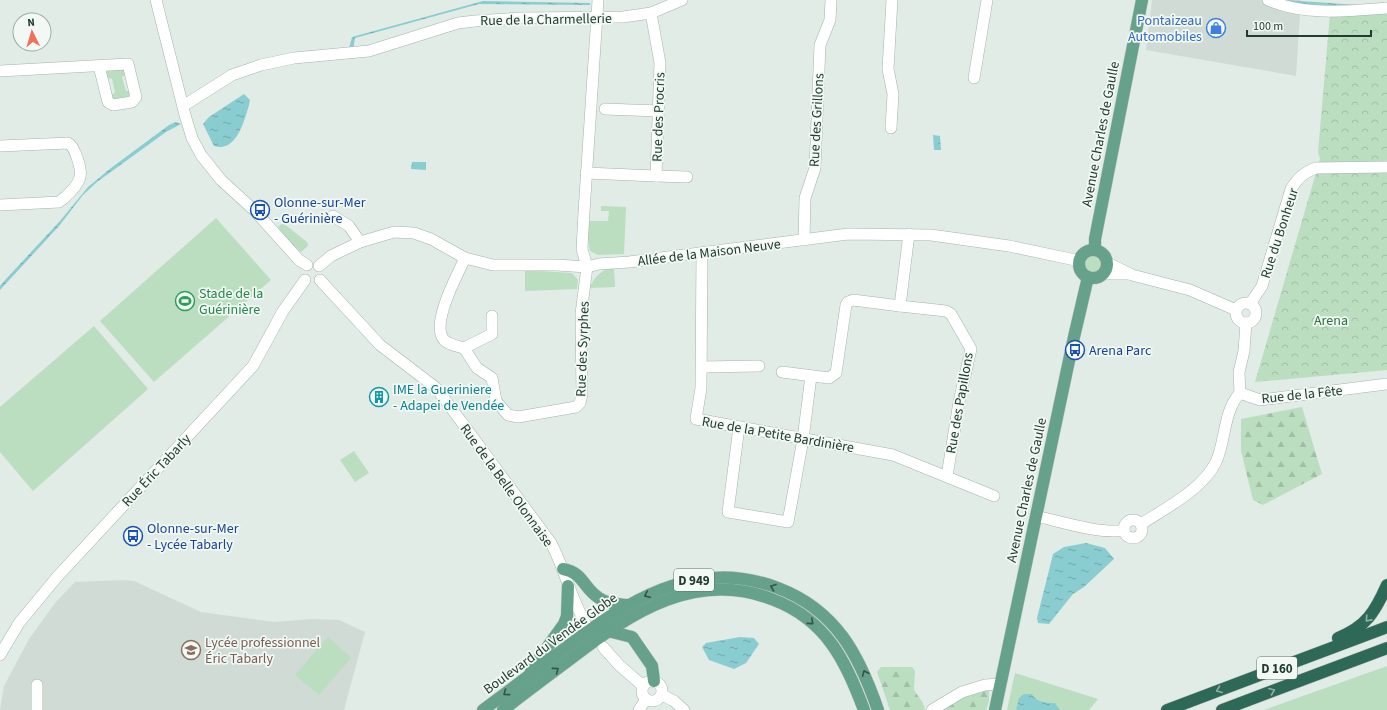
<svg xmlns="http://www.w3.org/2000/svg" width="1387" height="710" font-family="'Source Sans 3',sans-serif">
  <defs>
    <pattern id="forest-firs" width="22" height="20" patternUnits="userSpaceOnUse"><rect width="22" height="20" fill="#bbddc0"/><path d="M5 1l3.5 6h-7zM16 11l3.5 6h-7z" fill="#a0bfa5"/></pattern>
    <pattern id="park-crowns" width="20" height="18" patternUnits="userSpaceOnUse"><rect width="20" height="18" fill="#bbddc0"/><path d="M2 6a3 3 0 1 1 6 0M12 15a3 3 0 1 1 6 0" fill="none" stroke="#a0bfa5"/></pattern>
    <pattern id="water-ripples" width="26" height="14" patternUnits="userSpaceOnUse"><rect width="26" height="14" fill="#8acdd0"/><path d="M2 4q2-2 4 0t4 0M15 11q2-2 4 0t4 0" fill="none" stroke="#70a8a9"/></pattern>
  </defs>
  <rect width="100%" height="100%" fill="#e1ece6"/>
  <g fill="#d0dbd5">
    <path d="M1152,0H1301L1296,76L1146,50Z"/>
    <path d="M124,580L134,581L201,612L274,622L311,619L339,620L365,632L344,710H0L4,686L29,639L55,603L75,582Z"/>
  </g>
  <g fill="#bbddc0">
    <path d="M109,70H124L127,74L122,77L126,91H131L128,97L113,100L111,96L115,92L112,79L106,77V73Z"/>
    <path d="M601,206L626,207L624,254L598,255L590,251L587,233L590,221H608L609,211H601Z"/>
    <path d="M216,218L271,280L154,382L100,321Z"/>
    <path d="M283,223L307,242L308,246L301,252L278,232L280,229L278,227Z"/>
    <circle cx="1093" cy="265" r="9"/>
    <path d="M614,267L615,287L590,288C593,277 603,269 614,267Z"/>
    <path d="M525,270L572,273L578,280L577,289L525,291Z"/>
    <path d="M94,326L148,389L33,491L0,452V407Z"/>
    <path d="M354,451L369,473L355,482L340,460Z"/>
    <path d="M328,637L351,658L319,695L295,675Z"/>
    <path d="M1387,666V710H1264Z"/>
    <path d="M1015,673L1098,699L1089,710H1007Z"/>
  </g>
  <g fill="url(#forest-firs)">
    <path d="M1302,407L1322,474L1263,505L1253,500L1241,451V419Z"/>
    <path d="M881,667H912L915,671L914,690L923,703L925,710H890L877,672Z"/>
    <path d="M985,688L989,691V701L986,710H936L960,697Z"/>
  </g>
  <path fill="url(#park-crowns)" d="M1387,13V370L1255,382L1320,159L1318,152L1330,14Z"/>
  <g fill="url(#water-ripples)">
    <path d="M1286,0L1387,7L1294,4Z"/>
    <path d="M483,1L590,3V5L479,4L355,38L353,51L348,52L352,37Z"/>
    <path d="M244,94L250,100L249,105C244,122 236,153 214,146L203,124L209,117Z"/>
    <path d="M176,122L181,124L166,132L97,182L83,195L59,226L0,290V286L6,279L60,221L88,187L111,168L169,125Z"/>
    <path d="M933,135L940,136L941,150H934Z"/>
    <path d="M412,162H426V170L411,169Z"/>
    <path d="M1086,543L1105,548L1114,559L1084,587L1073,594L1049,624L1038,623L1037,618L1053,554L1064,547Z"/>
    <path d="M740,637L754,638L759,644L746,663L734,669L709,660L702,647L706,643Z"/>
    <path d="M1024,694H1032C1036,702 1045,703 1055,703L1060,710H1016L1019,698Z"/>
  </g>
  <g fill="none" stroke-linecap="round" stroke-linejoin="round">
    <defs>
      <g id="minor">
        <path d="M156,0L185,115L192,138L201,155L221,180L254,210L299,260L307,265"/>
        <path d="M1268,0C1304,16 1349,11 1387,8"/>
        <path d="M0,71L128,64L136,97L132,102L113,105L108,102L99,66"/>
        <path d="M974,78L987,0"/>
        <path d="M183,106L232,75L261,65L294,58L369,51L458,23L475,21L520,18L623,17L651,13L682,0"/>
        <path d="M605,109L658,111"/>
        <path d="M891,128L893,94L888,69L892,0"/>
        <path d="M0,146L68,143C75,146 82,170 80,177C78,186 66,197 59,202L0,205"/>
        <path d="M586,173L656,176L660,63L651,13"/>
        <path d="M656,176L687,177"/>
        <path d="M333,216L349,226L360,242"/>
        <path d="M909,234L900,306L946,311L951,314L971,349L959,402L947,476"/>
        <path d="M804,240L805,198L815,168L820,45L830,20L831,0"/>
        <path d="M702,253L701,388L696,419L893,455L994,496"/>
        <path d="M465,258C458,274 430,324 444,340C449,345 457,346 464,348L477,368L492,378L496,401L508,415L518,417L576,407L580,403L582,394L581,314L587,267L582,249L584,212L598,0"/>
        <path d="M1108,263L1132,275L1190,290L1236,310"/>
        <path d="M319,266L331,256L360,242L394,232L414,233L431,239L465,258L493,265H557L587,267L599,264L629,262L848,234L931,235L1009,246L1080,261"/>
        <path d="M1103,274H1128"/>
        <path d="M320,280L380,345L435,387L443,397L551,543C565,569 570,597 585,622"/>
        <circle cx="1246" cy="313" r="10"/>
        <path d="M1250,304L1262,286L1291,189C1298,178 1303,173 1316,168L1387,167"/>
        <path d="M464,348L492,334V316"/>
        <path d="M702,367L759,366"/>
        <path d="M782,372L829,378L836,373L846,305L848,302L853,300L900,306"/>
        <path d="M1240,393L1260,400L1387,384"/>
        <path d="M1240,393L1239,372L1244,351L1246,323"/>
        <path d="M739,427L728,512L788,522L803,439L811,376"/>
        <path d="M1036,516C1059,521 1102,535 1124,530"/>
        <circle cx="1133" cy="529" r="9"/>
        <path d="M1141,524C1166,508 1203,489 1216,462C1226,440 1223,412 1240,393"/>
        <path d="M603,647L619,665L643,686"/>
        <path d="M0,655L19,623L57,577L253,366L283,311L305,280"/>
        <circle cx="652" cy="691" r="10"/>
        <path d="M662,695L674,701L684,710"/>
        <path d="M37,710V685"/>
        <path d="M639,710L646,699"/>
        <path d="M932,710L962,692L985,685L1001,684"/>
      </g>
      <g id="major">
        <circle cx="1093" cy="264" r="14"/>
        <path d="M1095,250V239L1142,0"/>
        <path d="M563,569C584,573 583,588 599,598C607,604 617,604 627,605"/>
        <path d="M608,631L632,637L652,666L654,681"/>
        <path d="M531,670L564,624L567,616L568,586"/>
        <path d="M483,710C509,691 535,671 560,652C626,602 694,556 778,588C836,610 859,655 878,710"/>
        <path d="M503,710C526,692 549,675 573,657C632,612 697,569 774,600C826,620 846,661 864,710"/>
        <path d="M995,710L1074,337L1088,277"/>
      </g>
      <g id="highway">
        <path d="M1338,638C1366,627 1375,612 1387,585"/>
        <path d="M1167,710L1387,627"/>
        <path d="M1222,710L1387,648"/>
      </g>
    </defs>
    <use href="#minor" stroke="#a4b4ac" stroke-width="12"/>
    <use href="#major" stroke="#c1c8c6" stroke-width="13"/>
    <use href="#highway" stroke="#c1c8c6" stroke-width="13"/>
    <use href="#minor" stroke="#fff" stroke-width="11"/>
    <use href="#major" stroke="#66a18c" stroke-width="12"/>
    <use href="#highway" stroke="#2e6856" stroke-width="12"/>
  </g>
  <defs><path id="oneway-chevron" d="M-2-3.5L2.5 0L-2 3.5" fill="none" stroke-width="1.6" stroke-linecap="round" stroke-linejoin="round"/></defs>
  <g stroke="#335548">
    <use href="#oneway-chevron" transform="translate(773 587) rotate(-160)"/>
    <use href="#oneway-chevron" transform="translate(647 595) rotate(155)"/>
    <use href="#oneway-chevron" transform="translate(811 622) rotate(41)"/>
    <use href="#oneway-chevron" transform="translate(556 670) rotate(-37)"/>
    <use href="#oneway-chevron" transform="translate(865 673) rotate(-113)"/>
    <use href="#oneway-chevron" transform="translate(506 693) rotate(143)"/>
  </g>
  <g stroke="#90b0a5">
    <use href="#oneway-chevron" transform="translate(1368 619) rotate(132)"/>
    <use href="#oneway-chevron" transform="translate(1219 690) rotate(159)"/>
    <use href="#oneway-chevron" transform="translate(1272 691) rotate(-21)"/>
  </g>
  <defs>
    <symbol id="shop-ring" viewBox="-11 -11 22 22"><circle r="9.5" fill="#f2f8f4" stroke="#3f7fe0" stroke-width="1.5"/><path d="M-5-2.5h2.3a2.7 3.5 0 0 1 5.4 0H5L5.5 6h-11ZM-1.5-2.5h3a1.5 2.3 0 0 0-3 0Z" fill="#3f7fe0"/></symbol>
    <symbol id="bus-ring" viewBox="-11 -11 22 22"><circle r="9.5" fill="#f2f8f4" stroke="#1a4fb4" stroke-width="1.5"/><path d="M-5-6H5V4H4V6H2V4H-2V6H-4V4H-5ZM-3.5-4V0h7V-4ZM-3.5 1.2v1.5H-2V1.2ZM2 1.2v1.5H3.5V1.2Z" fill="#1a4fb4"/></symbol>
    <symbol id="stadium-ring" viewBox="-11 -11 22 22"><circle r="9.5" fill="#f2f8f4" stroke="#2e9e5b" stroke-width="1.5"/><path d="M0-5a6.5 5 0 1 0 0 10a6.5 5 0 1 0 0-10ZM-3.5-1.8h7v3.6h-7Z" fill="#2e9e5b"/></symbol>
    <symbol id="building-ring" viewBox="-11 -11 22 22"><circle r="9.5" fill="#f2f8f4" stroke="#0f9aa8" stroke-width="1.5"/><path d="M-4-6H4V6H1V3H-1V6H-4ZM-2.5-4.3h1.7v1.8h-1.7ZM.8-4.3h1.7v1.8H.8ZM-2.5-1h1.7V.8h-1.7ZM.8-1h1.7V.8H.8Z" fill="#0f9aa8"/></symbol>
    <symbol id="school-ring" viewBox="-11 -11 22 22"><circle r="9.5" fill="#f2f8f4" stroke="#8d6e63" stroke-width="1.5"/><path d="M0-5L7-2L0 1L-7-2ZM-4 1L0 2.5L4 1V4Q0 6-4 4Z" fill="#8d6e63"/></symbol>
  </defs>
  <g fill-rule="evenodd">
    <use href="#shop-ring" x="1205" y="17" width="22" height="22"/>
    <use href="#bus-ring" x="249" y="199" width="22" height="22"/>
    <use href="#stadium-ring" x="174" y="290" width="22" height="22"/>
    <use href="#bus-ring" x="1064" y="339" width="22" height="22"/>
    <use href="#building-ring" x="368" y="386" width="22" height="22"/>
    <use href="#bus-ring" x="122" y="525" width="22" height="22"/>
    <use href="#school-ring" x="180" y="639" width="22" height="22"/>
  </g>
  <g text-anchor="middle" stroke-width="3.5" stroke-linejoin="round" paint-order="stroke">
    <g fill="#f2f8f4" stroke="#60746c" stroke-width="1">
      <rect x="674" y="569" width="40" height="22" rx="3"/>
      <rect x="1257" y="657" width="40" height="22" rx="3"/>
    </g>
    <g font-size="13" font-weight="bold" fill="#223c32">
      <text x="694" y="585">D 949</text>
      <text x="1277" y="673">D 160</text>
    </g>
    <g font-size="14" fill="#223c32" stroke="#f2f8f4">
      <text transform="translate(546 19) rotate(-1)" y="5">Rue de la Charmellerie</text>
      <text transform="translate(658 117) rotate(-88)" y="5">Rue des Procris</text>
      <text transform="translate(816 120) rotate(-87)" y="5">Rue des Grillons</text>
      <text transform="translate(1100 134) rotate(-79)" y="5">Avenue Charles de Gaulle</text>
      <text transform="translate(1279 233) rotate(-72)" y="5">Rue du Bonheur</text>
      <text transform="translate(709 252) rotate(-7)" y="5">Allée de la Maison Neuve</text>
      <text transform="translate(582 349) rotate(-88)" y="5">Rue des Syrphes</text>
      <text transform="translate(1302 394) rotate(-6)" y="5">Rue de la Fête</text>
      <text transform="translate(959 403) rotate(-80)" y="5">Rue des Papillons</text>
      <text transform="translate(778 434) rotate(10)" y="5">Rue de la Petite Bardinière</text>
      <text transform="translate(156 470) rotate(-47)" y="5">Rue Éric Tabarly</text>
      <text transform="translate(507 485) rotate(54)" y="5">Rue de la Belle Olonnaise</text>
      <text transform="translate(1026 490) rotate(-78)" y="5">Avenue Charles de Gaulle</text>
      <text transform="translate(550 643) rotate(-36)" y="5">Boulevard du Vendée Globe</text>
    </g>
    <g font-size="14" fill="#366cbe" stroke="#f2f8f4" text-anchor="end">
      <text x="1202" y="25">Pontaizeau<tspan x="1202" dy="16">Automobiles</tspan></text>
    </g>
    <g font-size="14" fill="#164399" stroke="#f2f8f4" text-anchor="start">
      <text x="274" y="207">Olonne-sur-Mer<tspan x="274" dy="16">- Guérinière</tspan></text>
      <text x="1089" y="355">Arena Parc</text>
      <text x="147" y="533">Olonne-sur-Mer<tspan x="147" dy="16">- Lycée Tabarly</tspan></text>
    </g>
    <g font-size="14" fill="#27864d" stroke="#f2f8f4" text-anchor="start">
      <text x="199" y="298">Stade de la<tspan x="199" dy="16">Guérinière</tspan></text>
    </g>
    <g font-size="14" fill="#2d7340" stroke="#f2f8f4">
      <text x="1331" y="325">Arena</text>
    </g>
    <g font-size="14" fill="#0d838f" stroke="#f2f8f4" text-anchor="start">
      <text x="393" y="394">IME la Gueriniere<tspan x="393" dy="16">- Adapei de Vendée</tspan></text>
    </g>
    <g font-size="14" fill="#785e54" stroke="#f2f8f4" text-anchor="start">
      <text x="205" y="647">Lycée professionnel<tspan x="205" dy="16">Éric Tabarly</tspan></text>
    </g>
  </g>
  <g transform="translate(32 32) rotate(355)"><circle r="19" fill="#f2f8f4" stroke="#9fada6"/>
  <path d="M0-3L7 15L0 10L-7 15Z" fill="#f0705b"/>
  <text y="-6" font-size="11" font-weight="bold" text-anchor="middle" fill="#223c32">N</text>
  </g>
  <path d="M1247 30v6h124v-6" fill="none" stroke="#223c32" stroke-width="2"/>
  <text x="1253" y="30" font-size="12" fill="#223c32" stroke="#f2f8f4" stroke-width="3" paint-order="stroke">100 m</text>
</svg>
